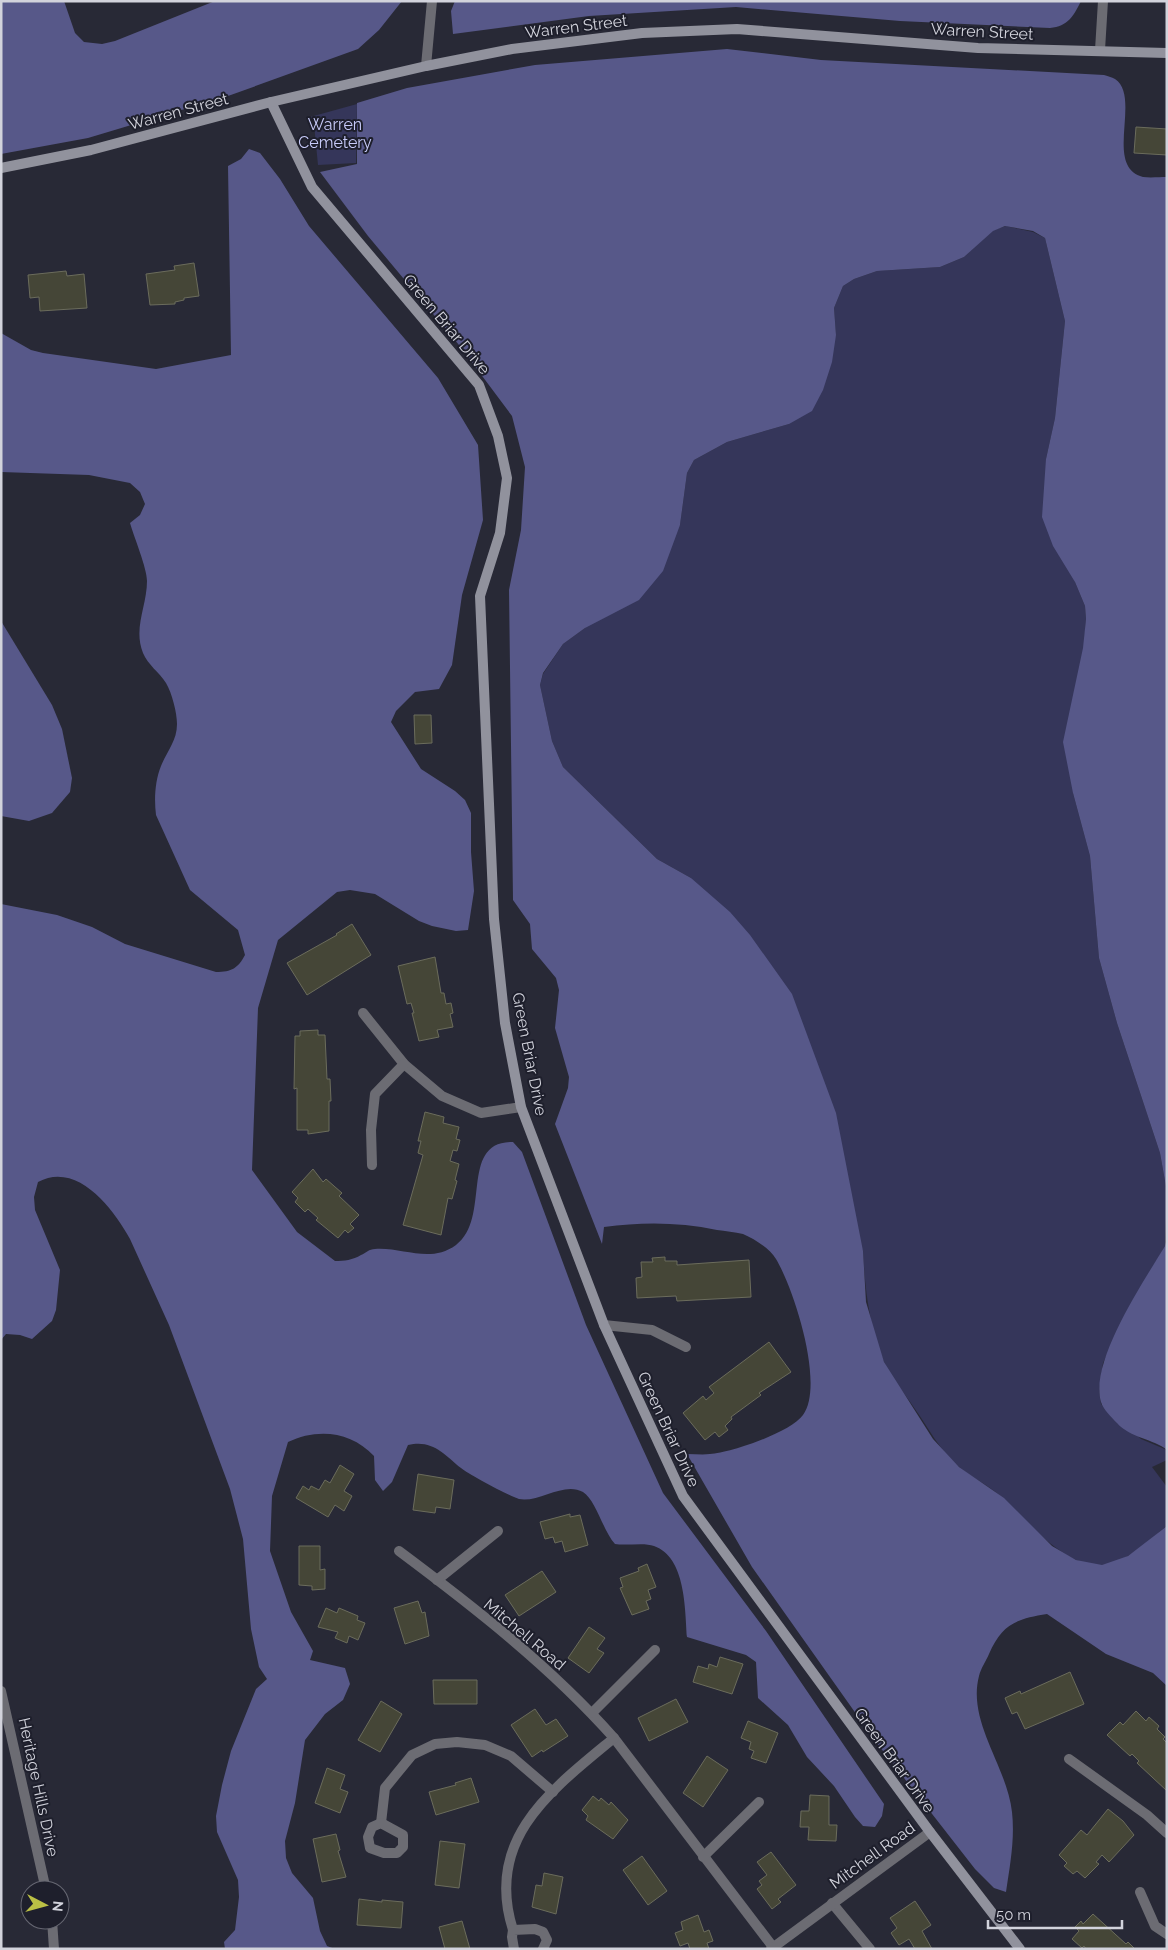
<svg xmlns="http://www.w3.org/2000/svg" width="1168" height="1950" font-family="Raleway,sans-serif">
  <rect width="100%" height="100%" fill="#282936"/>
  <g fill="#35365a">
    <path d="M357,104L356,163L318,165L314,124L310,117Z"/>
    <path d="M1006,226L1033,232L1045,238L1065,321L1055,418L1046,459L1075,582L1085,606L1086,619L1073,793L1090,856L1099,958L1117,1023L1160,1153L1167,1192L1165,1246L1127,1312L1103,1363L1099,1391L1101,1404L1141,1439L1167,1450V1460L1152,1467L1167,1487V1526C1148,1540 1127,1563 1103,1565C1066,1568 1031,1525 1007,1502C993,1487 973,1479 958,1466C938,1448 930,1430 915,1409C905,1393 891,1380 884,1362C869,1326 865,1289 863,1251L691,878L657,859L563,767L552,741L540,685L543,674L563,644L585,628L680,525L687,473L694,460L727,442L789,424L836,335L834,308L843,286L854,279L877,271L940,267L964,257L993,230Z"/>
  </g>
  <g fill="#575889">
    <path d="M1,1H64L75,33L84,42L102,44L115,41L215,1H402L379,30L358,49L228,96L88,138L1,154Z"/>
    <path d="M455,1H1081C1073,17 1068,26 1050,28L900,21L736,7L589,16L453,34L451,11Z"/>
    <path d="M727,49L821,60L1104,75C1107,76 1112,77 1115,79C1142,97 1103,167 1143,177C1150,178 1160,177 1167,177V1192L1160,1153L1117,1023L1099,958L1090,856L1073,793L1063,742L1083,648L1086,619L1085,606L1075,582L1053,546L1042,517L1046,459L1055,418L1065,321L1045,238L1033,231L1005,226L993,231L964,257L940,267L877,271L854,279L843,286L834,308L836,335L832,362L823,390L812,411L789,424L727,442L694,460L687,473L680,525L663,571L639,600L585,628L563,644L543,673L540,685L552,741L563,767L657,859L691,878L730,912L750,935L792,994L836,1113L863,1251L866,1302L884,1362L933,1439L959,1467L1004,1498L1052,1546L1076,1560L1102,1565L1128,1556L1167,1526V1686L1153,1673L1106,1654L1047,1614C1016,1619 1002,1624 989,1654C986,1661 981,1668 979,1676C967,1722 1007,1766 1012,1812C1015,1839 1010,1865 1006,1892L994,1888L975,1869L876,1742L752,1567L687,1454C695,1454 703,1455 710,1454C731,1453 791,1432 803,1415C825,1385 794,1289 776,1259C770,1249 755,1239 743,1234C735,1232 725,1231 717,1230C679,1222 642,1222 604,1227L602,1244L555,1124L568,1088L569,1077L555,1028L559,990L556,978L532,949L530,924L513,900L509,590L521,530L525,467L512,416L459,345L368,236L320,172L357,164V103L407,88L535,65Z"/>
    <path d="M249,149L260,153L280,179L309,226L438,378L478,445L483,520L462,595L452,665L439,689L415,692L396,711L391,722L421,769L455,791L465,800L471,813V852L474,891L468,930L456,931L432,926L419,921L375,894L350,890L337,892L278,940L258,1008L252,1170L297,1232L335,1261C344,1261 353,1260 361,1255C366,1253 369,1249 375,1249C403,1247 430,1264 456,1245C492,1218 458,1141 513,1142L522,1152L586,1325L663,1493L766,1631L884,1804L882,1816L875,1827L863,1826L855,1817L834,1786L807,1757L788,1725L758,1698L756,1662L746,1655L687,1637C685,1610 686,1557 654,1546C644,1542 627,1546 615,1544C603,1531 596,1500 583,1492C564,1481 539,1503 519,1499C511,1497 468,1474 461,1468C444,1454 432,1439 408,1445L392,1482L383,1491L375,1480L374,1456C351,1431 317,1428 288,1442L272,1496L270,1551L291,1612L313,1651L310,1660L345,1668L350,1684L343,1700L325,1714L305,1740L295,1803L285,1841L286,1858L292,1873L313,1898L320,1931L327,1946L335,1949H225L224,1942L235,1930L239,1897L238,1880L217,1832L216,1816L222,1785L231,1751L256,1689L267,1679L259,1667L251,1629L243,1539L230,1489L169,1325L130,1239C113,1208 77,1161 38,1182L34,1197L35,1210L60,1270L56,1310L52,1321L32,1339L20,1335L6,1334L1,1340V904L57,915L92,927L125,944L216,972C232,972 238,968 245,955L238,930L190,890L156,815C154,799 155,781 161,766C167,751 177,741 177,724C177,713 172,693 166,683C159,672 148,665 143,653C133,628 147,606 147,581C147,568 134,537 130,523L140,515L145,504L140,492L130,483L89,475L1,472V333L31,350L43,353L156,369L231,355L228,166L241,159Z"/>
    <path d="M1,621L52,705L62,729L72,778L70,792L52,813L29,821L1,816Z"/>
    <path d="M1167,1238V1450C1154,1439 1130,1438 1117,1423C1112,1418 1103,1409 1101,1402C1089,1362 1144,1281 1165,1246Z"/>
  </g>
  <g fill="#454637" stroke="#6b6c5c">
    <path d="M1136,127L1167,129V155L1134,153Z"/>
    <path d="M194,263L199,296L184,298V300L175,302V304L150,305L146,274L175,270L174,266Z"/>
    <path d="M66,271L67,276L84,274L87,308L40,311L39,297L30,298L28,275Z"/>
    <path d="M414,715H431L432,743L415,744Z"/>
    <path d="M352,924L371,955L307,995L287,963L337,935L336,934Z"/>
    <path d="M435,957L441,993H444L446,1004L451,1003L453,1013L450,1014L453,1027L437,1030L439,1037L419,1041L412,1013H414L411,1003L407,1004L398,966Z"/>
    <path d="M318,1030V1035H325L327,1079H330L331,1101H329V1131L308,1134V1130H297V1088L294,1089L295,1036H300V1031Z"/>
    <path d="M425,1112L444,1117L443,1123L459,1127L456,1139L460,1140L457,1151L453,1150L450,1161L459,1164L455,1180L457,1181L452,1199L448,1198L441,1235L403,1225L423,1155L418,1153L421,1141H418Z"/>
    <path d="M313,1169L323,1182L326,1179L342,1193L339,1196L359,1215L350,1224L354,1228L348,1233L345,1230L338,1238L316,1220L318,1218L308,1209L305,1212L295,1202L298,1198L292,1192Z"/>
    <path d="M665,1257V1261H677V1265L749,1260L751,1297L677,1301L676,1296L637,1298L636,1278L642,1277L641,1262H653L652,1258Z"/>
    <path d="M769,1342L791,1372L759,1393L761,1395L731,1417L732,1419L725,1426L728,1430L719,1437L715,1432L705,1440L683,1413L703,1396L706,1400L714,1393L709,1387Z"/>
    <path d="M340,1465L354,1474L344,1491L352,1496L344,1511L335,1505L328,1517L296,1498L303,1486L309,1490L311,1486L319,1490L325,1480L330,1483Z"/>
    <path d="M418,1474L454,1480L450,1509L436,1507L435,1513L413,1510Z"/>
    <path d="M570,1514V1517L580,1515L588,1545L565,1552L562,1541L555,1543L553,1537L545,1539L540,1522Z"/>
    <path d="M299,1546H320V1570L325,1569V1589L312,1590V1586L299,1585Z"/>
    <path d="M647,1564L656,1587L648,1590L651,1599L646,1601L649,1609L632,1615L620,1588L623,1587L620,1578L639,1571L638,1568Z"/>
    <path d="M542,1571L556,1592L519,1616L505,1595Z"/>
    <path d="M418,1601L422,1613L425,1612L429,1636L405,1644L394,1608Z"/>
    <path d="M326,1608L337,1613L339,1608L358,1616L357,1620L365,1623L358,1640L349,1636L347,1643L335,1638L338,1632L318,1627Z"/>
    <path d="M589,1627L605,1638L597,1649L604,1653L589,1673L568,1658Z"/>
    <path d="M720,1657L743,1664L732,1694L693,1682L698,1666L708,1669L709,1664L717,1667Z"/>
    <path d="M1070,1672L1084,1704L1025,1729L1017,1712L1012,1714L1005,1698L1020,1691L1021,1694Z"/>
    <path d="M433,1680H477V1704H434Z"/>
    <path d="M676,1699L688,1722L649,1741L638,1718Z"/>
    <path d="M381,1701L402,1714L380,1752L358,1740Z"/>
    <path d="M535,1709L546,1725L556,1719L568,1736L543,1752L542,1750L532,1757L511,1725Z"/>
    <path d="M1136,1711L1146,1721L1149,1717L1159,1726L1157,1729L1165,1737L1163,1739L1167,1743V1791L1137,1763L1139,1761L1132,1754L1130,1756L1107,1735L1120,1722L1123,1725Z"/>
    <path d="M748,1721L778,1733L766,1763L751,1758L754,1751L749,1749L751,1742L741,1738Z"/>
    <path d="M707,1756L728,1770L703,1807L683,1793Z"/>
    <path d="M327,1768L345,1775L340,1789L348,1792L340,1813L315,1803Z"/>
    <path d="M471,1778L479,1802L436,1815L429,1792L456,1785L455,1783Z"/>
    <path d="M810,1795L829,1796V1825H837L836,1841L808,1840L809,1827H800L801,1811H809Z"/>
    <path d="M593,1796L599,1801L601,1798L609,1805L611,1802L628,1820L613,1839L586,1820L588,1816L582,1810Z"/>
    <path d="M1108,1809L1123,1821L1134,1835L1109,1862L1102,1855L1096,1862L1099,1864L1085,1878L1077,1871L1073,1874L1064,1866L1067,1863L1059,1855L1081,1830L1087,1835Z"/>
    <path d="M336,1834L340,1850L338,1851L346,1877L322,1882L313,1839Z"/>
    <path d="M440,1841L465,1844L459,1888L435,1885Z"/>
    <path d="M771,1852L796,1885L778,1899L781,1902L772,1909L757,1889L762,1885L759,1881L767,1875L757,1862Z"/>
    <path d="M642,1856L667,1891L648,1905L623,1870Z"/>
    <path d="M544,1873L563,1877L556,1914L532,1907L536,1885L542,1886Z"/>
    <path d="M359,1899L382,1902V1900L403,1902L401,1928L357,1925Z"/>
    <path d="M915,1901L931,1925L922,1931L932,1949H915L909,1939L899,1945L891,1933L897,1928L890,1918Z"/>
    <path d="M1093,1914L1126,1944L1128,1942L1135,1949H1086L1084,1946L1082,1948L1072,1939L1079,1931L1075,1927L1081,1921L1083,1924Z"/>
    <path d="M698,1915L704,1932L709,1930L713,1941L707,1943L709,1949H690L688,1943L680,1946L675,1933L683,1930L681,1922Z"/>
    <path d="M462,1921L470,1949H445L439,1927Z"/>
  </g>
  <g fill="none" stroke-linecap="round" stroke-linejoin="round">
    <path stroke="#6c6c73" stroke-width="10" d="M1100,50L1103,1"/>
    <g stroke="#6c6c73" stroke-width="10">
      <path d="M426,66L432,1"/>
      <path d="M363,1013L404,1064L442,1096L481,1113L521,1107"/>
      <path d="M372,1165L371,1130L375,1094L404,1064"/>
      <path d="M604,1325L652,1330L686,1347"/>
      <path d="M399,1551C474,1607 551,1667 614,1738L773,1947"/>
      <path d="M437,1580L498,1531"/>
      <path d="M1,1691L46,1890"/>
      <path d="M592,1713L655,1650"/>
      <path d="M1069,1759L1147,1815L1167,1833"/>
      <path d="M381,1823L385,1788L412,1755L435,1744L457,1742L485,1745L511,1756L553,1792"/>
      <path d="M381,1823L403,1835V1847L397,1853H384L370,1848L368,1837L372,1827Z"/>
      <path d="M703,1857L759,1802"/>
      <path d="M1140,1892L1155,1926L1167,1934"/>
      <path d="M832,1903L870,1949"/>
      <path d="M52,1920L54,1949"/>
      <path d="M513,1930C484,1839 551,1790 614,1738"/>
      <path d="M514,1949L512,1937L513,1930L535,1929L543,1932L547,1940L543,1949"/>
      <path d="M771,1949L930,1832"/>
    </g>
    <g stroke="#91929d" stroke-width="10">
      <path d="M271,102L312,187L479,385L498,436L507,478L500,533L480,596L494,919L505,1023L521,1107L604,1325L683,1496L930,1832L1020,1949"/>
      <path d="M1,168L91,150L271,102L426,66L512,49L642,33L737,29L978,48L1167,53"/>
    </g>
  </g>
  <g text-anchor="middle" stroke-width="4" stroke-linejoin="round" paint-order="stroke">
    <g font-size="16" fill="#d2d3dc" stroke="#1e1f2c">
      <text transform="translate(576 26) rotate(-7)" y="6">Warren Street</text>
      <text transform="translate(982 31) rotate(3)" y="6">Warren Street</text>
      <text transform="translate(178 111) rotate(-15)" y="6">Warren Street</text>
      <text transform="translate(447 324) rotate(50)" y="6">Green Briar Drive</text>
      <text transform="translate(530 1054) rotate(79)" y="6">Green Briar Drive</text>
      <text transform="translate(669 1429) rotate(65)" y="6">Green Briar Drive</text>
      <text transform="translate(525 1634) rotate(40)" y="6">Mitchell Road</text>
      <text transform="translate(895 1760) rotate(54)" y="6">Green Briar Drive</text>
      <text transform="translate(39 1787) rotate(78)" y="6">Heritage Hills Drive</text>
      <text transform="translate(872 1855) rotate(-36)" y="6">Mitchell Road</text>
    </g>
    <g font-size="16" fill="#c8cbf9" stroke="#1e1f2c">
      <text x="335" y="130">Warren<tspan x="335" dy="18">Cemetery</tspan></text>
    </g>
  </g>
  <rect width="1168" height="1950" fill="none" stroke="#d2d3dc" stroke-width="5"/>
  <g transform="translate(45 1905) rotate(96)"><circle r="24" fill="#1e1f2c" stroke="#666772"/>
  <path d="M0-4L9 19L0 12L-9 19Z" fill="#bbc045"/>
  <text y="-8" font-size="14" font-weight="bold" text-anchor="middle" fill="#d2d3dc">N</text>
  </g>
  <path d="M988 1920v8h134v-8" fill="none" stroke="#d2d3dc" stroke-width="2.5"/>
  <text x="996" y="1920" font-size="15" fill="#d2d3dc" stroke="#1e1f2c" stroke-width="4" paint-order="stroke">50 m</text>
</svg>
